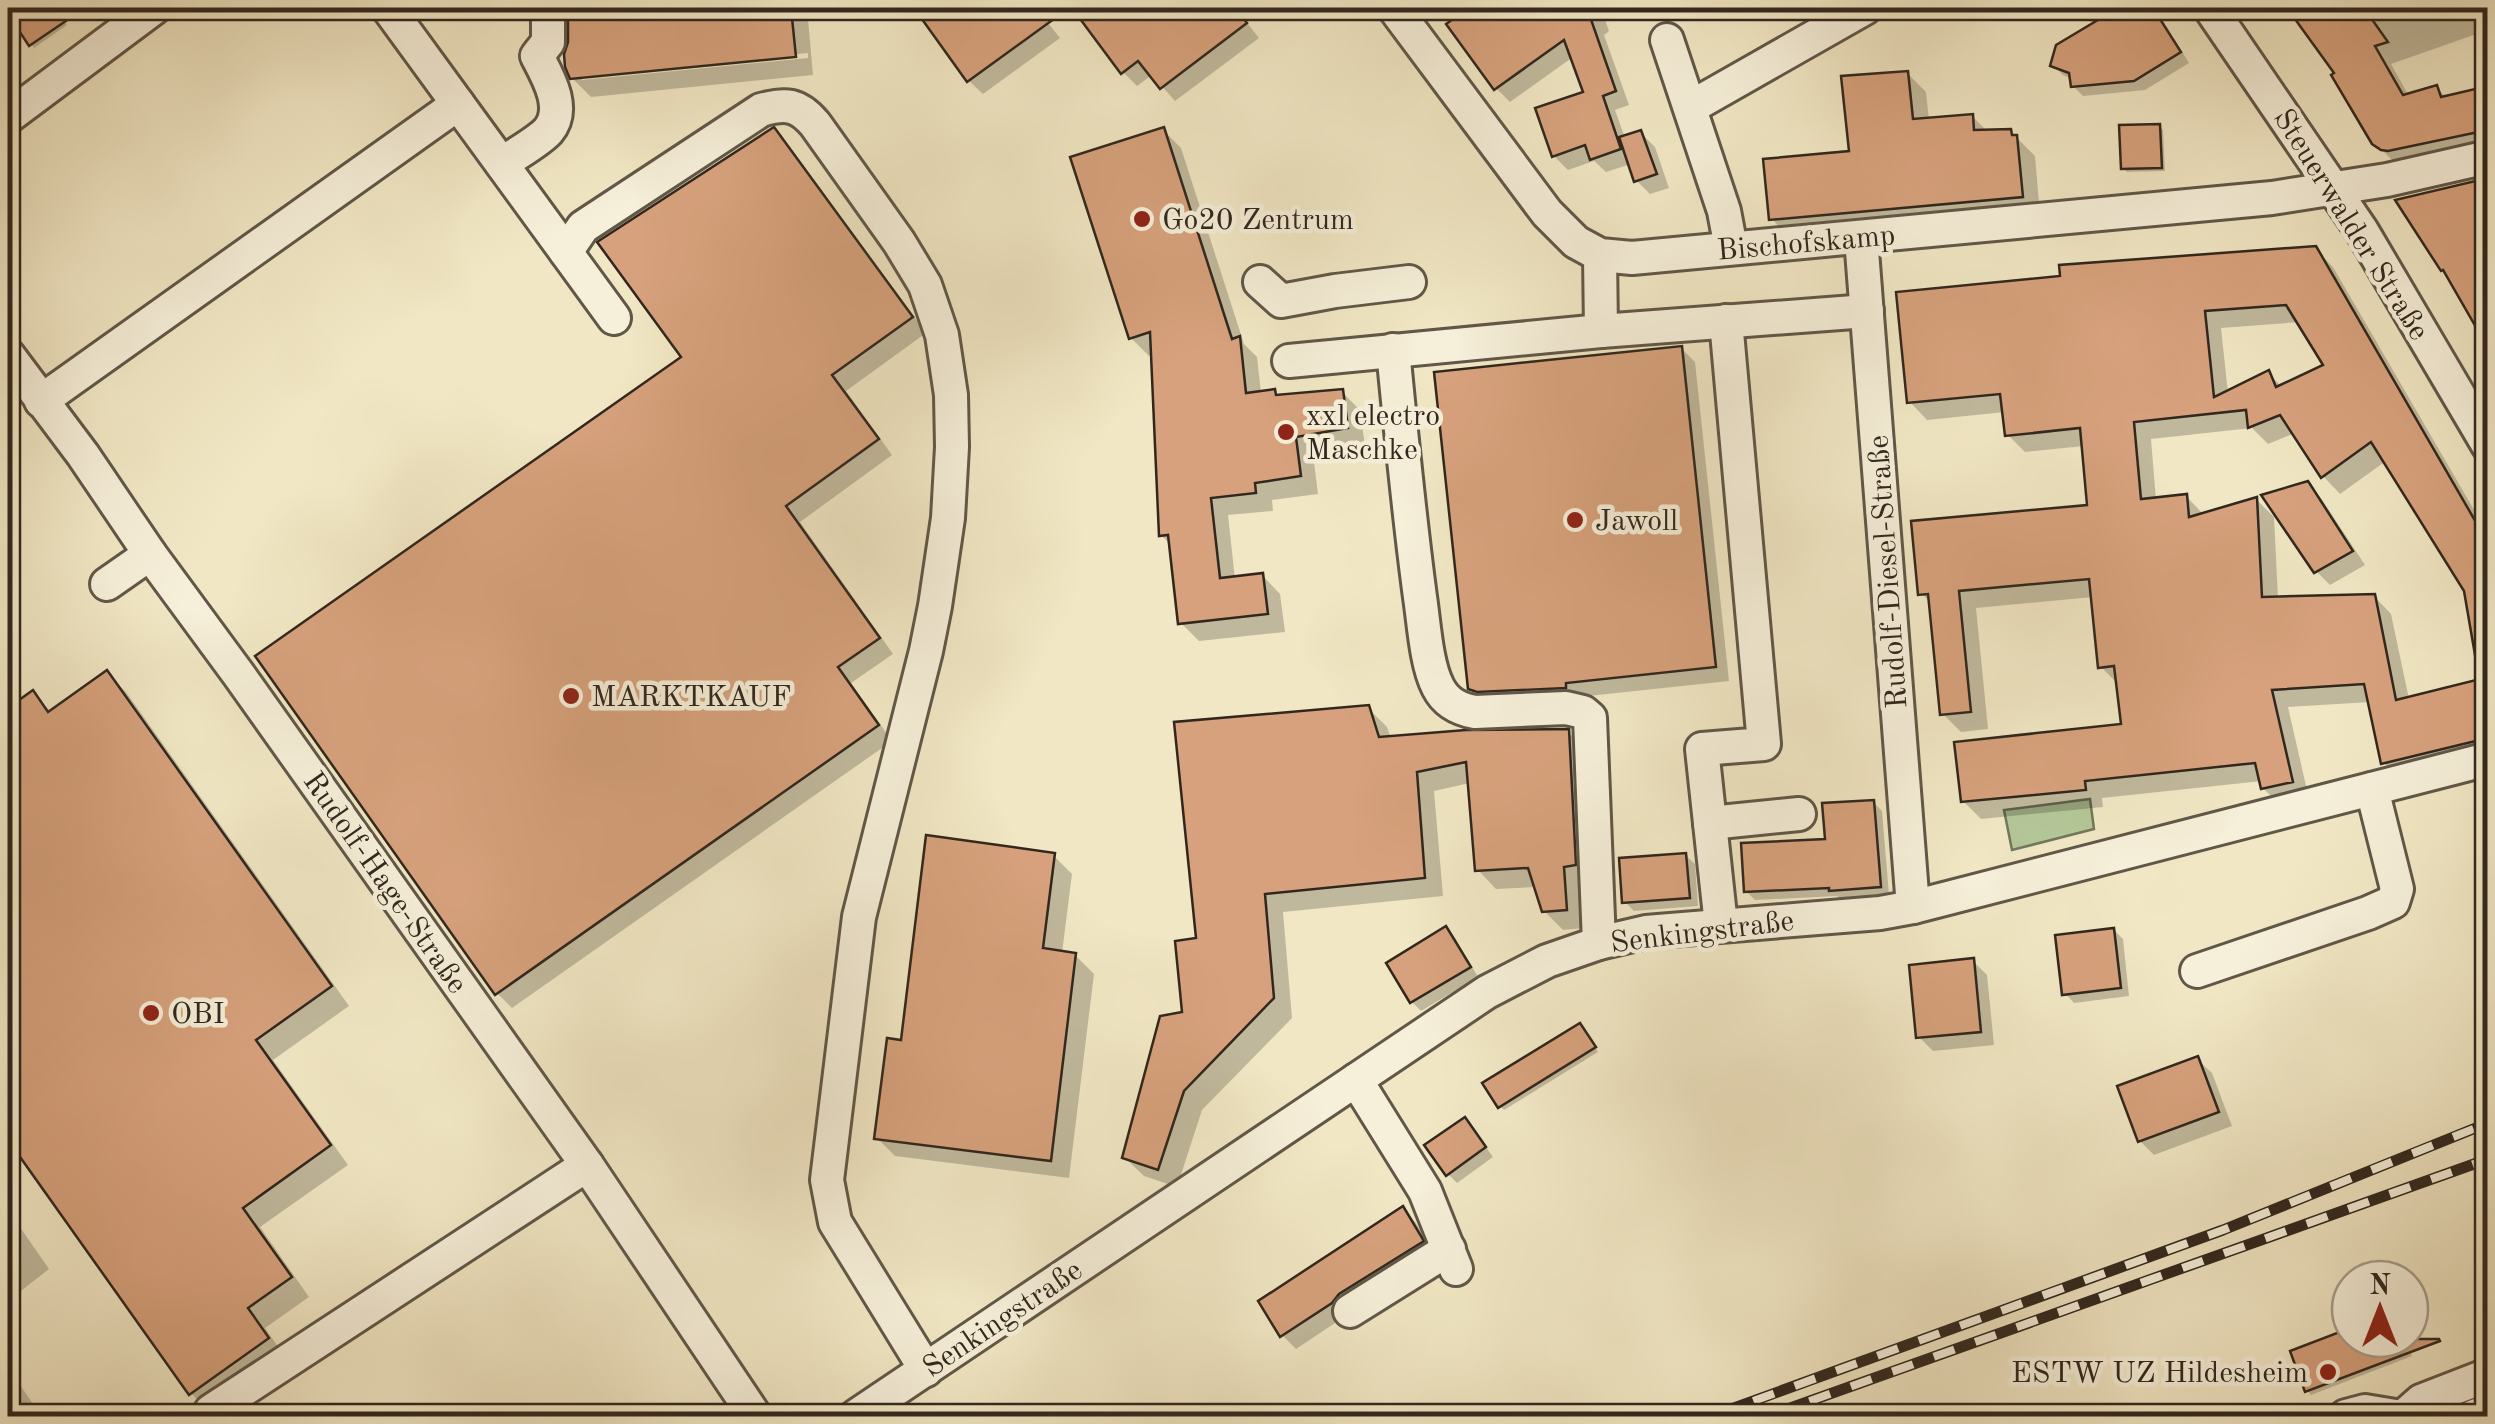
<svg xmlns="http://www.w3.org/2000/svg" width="2495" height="1424" font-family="'Old Standard TT',serif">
  <rect width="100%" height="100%" fill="#f1e7c4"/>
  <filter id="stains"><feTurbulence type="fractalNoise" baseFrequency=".002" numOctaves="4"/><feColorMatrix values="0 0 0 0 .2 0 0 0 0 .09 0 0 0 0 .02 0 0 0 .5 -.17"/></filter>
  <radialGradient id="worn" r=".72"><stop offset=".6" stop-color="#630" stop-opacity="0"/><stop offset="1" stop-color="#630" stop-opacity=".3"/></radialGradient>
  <path fill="#b4c798" stroke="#72775b" stroke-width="2.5" d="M2090,799L2094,829L2012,850L2004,810Z"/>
  <g fill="#0003" fill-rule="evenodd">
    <path d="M8,8H55L67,25L34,48Z"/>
    <path d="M569,8H807L813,75L591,97L572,78ZM808,53V58L582,80V75Z"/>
    <path d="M915,8H1036L1060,38L983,94L969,81Z"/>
    <path d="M1075,8H1246L1239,13L1259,38L1175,101L1152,75L1137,86L1123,72Z"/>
    <path d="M1473,8H1601L1609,31L1604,35L1629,105L1615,110L1625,138L1641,133L1655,147L1669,188L1650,194L1636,180L1631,164L1606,172L1594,161L1568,170L1554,156L1586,93L1573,57L1510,102L1496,88L1449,25Z"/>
    <path d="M2081,8H2155L2189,63L2145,90L2083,96L2073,86L2072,79L2063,75L2053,65L2094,25Z"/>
    <path d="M2290,8H2488V30L2391,64L2409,96L2436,88L2447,98L2488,89V150L2408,168L2393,161L2374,142L2338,73Z"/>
    <path d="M1907,73L1926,92L1929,120L1972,116L1988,132L2010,131L2035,156L2040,215L1790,238L1772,219L1852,153Z"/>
    <path d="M2159,126L2163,130L2165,171L2127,172L2123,168Z"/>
    <path d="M774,130L789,146L926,333L846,391L892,455L800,522L893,654L851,683L892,741L512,1008L497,993L685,358Z"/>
    <path d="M1163,130L1181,148L1244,344L1257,357L1261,393L1274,392L1280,397L1342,392L1360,410L1365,446L1313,454L1318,494L1272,500L1273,511L1228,515L1235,579L1262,575L1280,594L1285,632L1199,641L1180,622L1171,545L1161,535L1154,354L1149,356L1131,338Z"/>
    <path d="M2315,249L2333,267L2488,534V759L2401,780L2384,763L2370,702L2288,707L2309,799L2281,806L2263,788L2262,781L2102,798L2103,807L1981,819L1963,801L2124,727L2119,685L2101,667L2093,597L1976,608L1988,729L1961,732L1943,714L1932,604L1921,593L2090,507L2084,446L2025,452L2007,434L2005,412L1927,420L1910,402ZM2300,322L2327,366L2282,387L2268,373L2228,393L2221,328ZM2252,428L2268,444L2295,433L2323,476L2340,494L2386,461L2466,590L2482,681L2409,699L2391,614L2374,596L2278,599L2274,517L2256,499L2204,515L2186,496L2156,500L2151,439Z"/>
    <path d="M1681,348L1695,362L1729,681L1579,697L1485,703L1471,688Z"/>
    <path d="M2307,484L2321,498L2365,565L2330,585L2316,571Z"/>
    <path d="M107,673L126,692L349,1006L273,1060L348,1165L260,1227L309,1297L265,1328L286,1358L209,1412L191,1393L8,1135V711L32,693L52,713Z"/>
    <path d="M1368,708L1387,727L1391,738L1568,732L1587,751L1585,928L1563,930L1544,911L1536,887L1496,889L1478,870L1470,783L1434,791L1443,896L1283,912L1292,1018L1202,1110L1177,1187L1144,1176L1125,1158L1184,1014L1199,941Z"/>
    <path d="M1873,802L1882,811L1889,895L1840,899L1837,896L1755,900L1746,891L1828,841Z"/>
    <path d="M1685,855L1695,864L1698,906L1634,911L1625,902Z"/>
    <path d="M1054,856L1072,874L1062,953L1075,955L1094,974L1069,1178L895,1156L877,1138L903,1043Z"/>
    <path d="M1446,929L1455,938L1478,977L1421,1011L1412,1002Z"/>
    <path d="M2114,930L2123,939L2129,996L2074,1003L2065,993Z"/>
    <path d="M1973,961L1987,975L1994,1045L1933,1051L1919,1037Z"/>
    <path d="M1583,1030L1598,1052L1504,1110L1500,1106Z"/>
    <path d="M2197,1059L2212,1073L2232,1126L2154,1155L2140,1141Z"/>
    <path d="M1473,1129L1493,1157L1457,1183L1448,1174Z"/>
    <path d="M1403,1209L1416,1223L1436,1256L1296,1349L1282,1335Z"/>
    <path d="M8,1210L49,1269L8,1301Z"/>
    <path d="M2350,1331V1339H2405L2412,1356L2311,1395L2308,1391Z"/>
    <path d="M8,1367L41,1416H8Z"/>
  </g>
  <g fill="#d6a17c" stroke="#31271e" stroke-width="2.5" fill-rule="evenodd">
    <path d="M8,8H85L29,46L8,14Z"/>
    <path d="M568,8H791L796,57L570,79L565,67L564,54L568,42Z"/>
    <path d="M914,8H1069L967,82Z"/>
    <path d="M1072,8H1235L1247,23L1160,89L1138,61L1121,74Z"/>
    <path d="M1469,8H1587L1616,91L1603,96L1621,149L1590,160L1585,145L1552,157L1535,108L1583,92L1564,40L1494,90L1446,24Z"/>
    <path d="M2118,8H2153L2181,52L2134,81L2071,87L2069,73L2050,66L2056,45Z"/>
    <path d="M2287,8H2364L2388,42L2375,46L2403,95L2437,85L2441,97L2488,86V130L2388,151L2381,150L2372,144L2331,75L2334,73Z"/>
    <path d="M1908,71L1913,119L1973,114L1974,130L2011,129L2012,135H2017L2023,197L1769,220L1763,159L1849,151L1841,76Z"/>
    <path d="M2160,124L2162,168L2121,169L2119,125Z"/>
    <path d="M774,127L913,317L832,375L879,439L786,506L880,638L838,667L879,725L495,995L255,656L681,357L597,242Z"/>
    <path d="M1164,127L1232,339L1240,336L1246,393L1275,389L1276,395L1343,389L1348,428L1296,437L1301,476L1255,483L1256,493L1211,498L1220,578L1263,573L1268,614L1178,624L1168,535L1159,536L1150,332L1129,339L1070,157Z"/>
    <path d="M1641,130L1657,174L1634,182L1619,137Z"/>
    <path d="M2488,178V348L2443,270L2441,271L2395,200Z"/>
    <path d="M2316,246L2488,543V654L2475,655L2464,591L2371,442L2321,478L2280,415L2248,428L2246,410L2134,422L2141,499L2187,494L2189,517L2257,497L2262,597L2375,594L2396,700L2488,677V738L2381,764L2364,684L2272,690L2293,782L2261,789L2255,763L2085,781L2086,790L1961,802L1954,742L2121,724L2114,666L2098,668L2089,579L1959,591L1971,712L1940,715L1928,594L1918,595L1911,521L2087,505L2080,428L2005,436L2000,394L1907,403L1896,292L2060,276L2059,265ZM2286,305L2323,365L2276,387L2269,370L2214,397L2205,311Z"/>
    <path d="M1682,346L1716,667L1566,683V688L1477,692L1468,689L1434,372Z"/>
    <path d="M2308,481L2353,551L2314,573L2261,495Z"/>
    <path d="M107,670L332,986L256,1040L331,1145L243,1208L292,1277L248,1308L269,1338L189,1395L8,1140V708L33,690L48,712Z"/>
    <path d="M1369,705L1379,737L1466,730L1569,729L1576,865L1564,867L1567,910L1542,912L1528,868L1475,871L1466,762L1417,772L1425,878L1265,894L1274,998L1184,1091L1158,1170L1122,1158L1160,1016L1182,1012L1175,941L1196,938L1174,722Z"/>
    <path d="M1874,800L1881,887L1829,891V888L1744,892L1741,843L1825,839L1822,803Z"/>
    <path d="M926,835L1055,853L1043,948L1076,953L1051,1161L874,1139L887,1038L901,1040Z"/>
    <path d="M1686,853L1690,898L1622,903L1619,858Z"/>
    <path d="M1446,926L1471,967L1410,1003L1386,963Z"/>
    <path d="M2114,928L2121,988L2062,995L2055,935Z"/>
    <path d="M1974,958L1981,1032L1916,1038L1909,965Z"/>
    <path d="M1580,1023L1596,1047L1498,1108L1482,1083Z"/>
    <path d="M2198,1056L2219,1112L2138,1142L2117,1086Z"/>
    <path d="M1465,1117L1486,1147L1446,1176L1424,1145Z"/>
    <path d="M1403,1206L1424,1241L1339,1294L1332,1303L1280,1337L1258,1301Z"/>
    <path d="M2350,1328V1339H2439L2440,1341L2305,1392L2290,1351Z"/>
  </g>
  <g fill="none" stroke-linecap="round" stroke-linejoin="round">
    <defs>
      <g id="minor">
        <path d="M388,8L614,318"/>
        <path d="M1394,8L1547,213L1576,242L1600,255L1632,258L2272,198L2387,180L2488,157"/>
        <path d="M2210,8L2362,231L2488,445"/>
        <path d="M1667,40L1724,211L1731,248"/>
        <path d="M1691,107L1865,8"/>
        <path d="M8,117L154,8"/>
        <path d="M502,164C515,154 538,142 548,131C567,109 548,77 537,56L548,42V8"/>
        <path d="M1861,238L1913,907"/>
        <path d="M566,252L583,227L761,110C786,103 798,104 815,124L899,242L925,285L942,335L951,395L952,447L948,518L935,606L926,651L859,917L827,1180L835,1222L926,1370"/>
        <path d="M1600,255L1601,331L1867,311"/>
        <path d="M1260,282L1281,301L1335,291L1409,282"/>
        <path d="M1393,350C1401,433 1409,515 1420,597C1424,623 1426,664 1438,687C1446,703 1459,709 1475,712L1566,708L1583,712L1590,718L1599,943"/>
        <path d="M8,355L83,455L150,554L239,675L587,1165L755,1416"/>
        <path d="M1289,361L1601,331"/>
        <path d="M41,401L458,104"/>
        <path d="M107,584L150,554"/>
        <path d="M1710,823L1799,814"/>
        <path d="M1721,925L1702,749L1764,744L1726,321"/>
        <path d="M2197,971L2368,913L2393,902L2397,889L2372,789"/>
        <path d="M1356,1080L1425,1191L1456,1269"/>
        <path d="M1350,1311L1449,1249"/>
        <path d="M211,1411L587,1165"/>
        <path d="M856,1416L1487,992L1547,961L1599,943L1646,932L1880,913L1913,907L2488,759"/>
        <path d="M2346,1416L2365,1411L2395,1416"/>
        <path d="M2404,1416L2421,1401L2488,1375"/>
        <path d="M2474,1416L2488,1411"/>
      </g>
    </defs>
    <use href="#minor" stroke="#615748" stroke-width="38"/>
    <use href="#minor" stroke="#f6efd9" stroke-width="32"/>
    <defs>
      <g id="rail">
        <path d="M1712,1416L2223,1230L2488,1123"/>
        <path d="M1768,1416L2488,1159"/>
      </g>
    </defs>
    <use href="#rail" stroke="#31271e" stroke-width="11"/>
    <use href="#rail" stroke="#f6efd9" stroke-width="8" stroke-dasharray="22" stroke-linecap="butt"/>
  </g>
  <g fill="#8f2418" stroke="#f6efd9" stroke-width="4">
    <circle cx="1142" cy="219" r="10"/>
    <circle cx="1286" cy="432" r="10"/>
    <circle cx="1575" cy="520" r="10"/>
    <circle cx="571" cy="696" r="10"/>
    <circle cx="151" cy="1013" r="10"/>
    <circle cx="2328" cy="1372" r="10"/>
  </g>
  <g text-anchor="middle" stroke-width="9" stroke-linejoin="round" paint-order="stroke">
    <g font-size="30" fill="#31271e" stroke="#f6efd9" text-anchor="start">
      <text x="1162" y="229">Go20 Zentrum</text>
      <text x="1306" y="425">xxl electro<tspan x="1306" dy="34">Maschke</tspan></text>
      <text x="1595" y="530">Jawoll</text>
      <text x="591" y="706">MARKTKAUF</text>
      <text x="171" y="1023">OBI</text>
      <text x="2308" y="1382" text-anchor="end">ESTW UZ Hildesheim</text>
    </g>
    <g font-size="30" fill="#31271e" stroke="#f6efd9">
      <text transform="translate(2352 224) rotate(58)" y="10">Steuerwalder Straße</text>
      <text transform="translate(1806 242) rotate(-5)" y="10">Bischofskamp</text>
      <text transform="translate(1887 572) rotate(-94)" y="10">Rudolf-Diesel-Straße</text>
      <text transform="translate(386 882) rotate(55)" y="10">Rudolf-Hage-Straße</text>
      <text transform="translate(1702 931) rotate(-7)" y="10">Senkingstraße</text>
      <text transform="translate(1002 1318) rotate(-34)" y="10">Senkingstraße</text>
    </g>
  </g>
  <rect width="2495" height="1424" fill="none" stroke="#f1e7c4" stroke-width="40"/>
  <rect x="10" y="10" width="2475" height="1404" fill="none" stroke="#31271e" stroke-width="5"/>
  <rect x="20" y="20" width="2455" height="1384" fill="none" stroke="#31271e" stroke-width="2.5"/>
  <g transform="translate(2380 1309)"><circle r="48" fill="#f6efd9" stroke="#a79f8e" stroke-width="2.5"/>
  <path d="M0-8L18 38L0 25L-18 38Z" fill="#8f2418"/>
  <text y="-15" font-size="28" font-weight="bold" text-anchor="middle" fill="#31271e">N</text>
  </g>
  <rect width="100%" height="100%" filter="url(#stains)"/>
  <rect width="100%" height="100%" fill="url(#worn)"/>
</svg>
